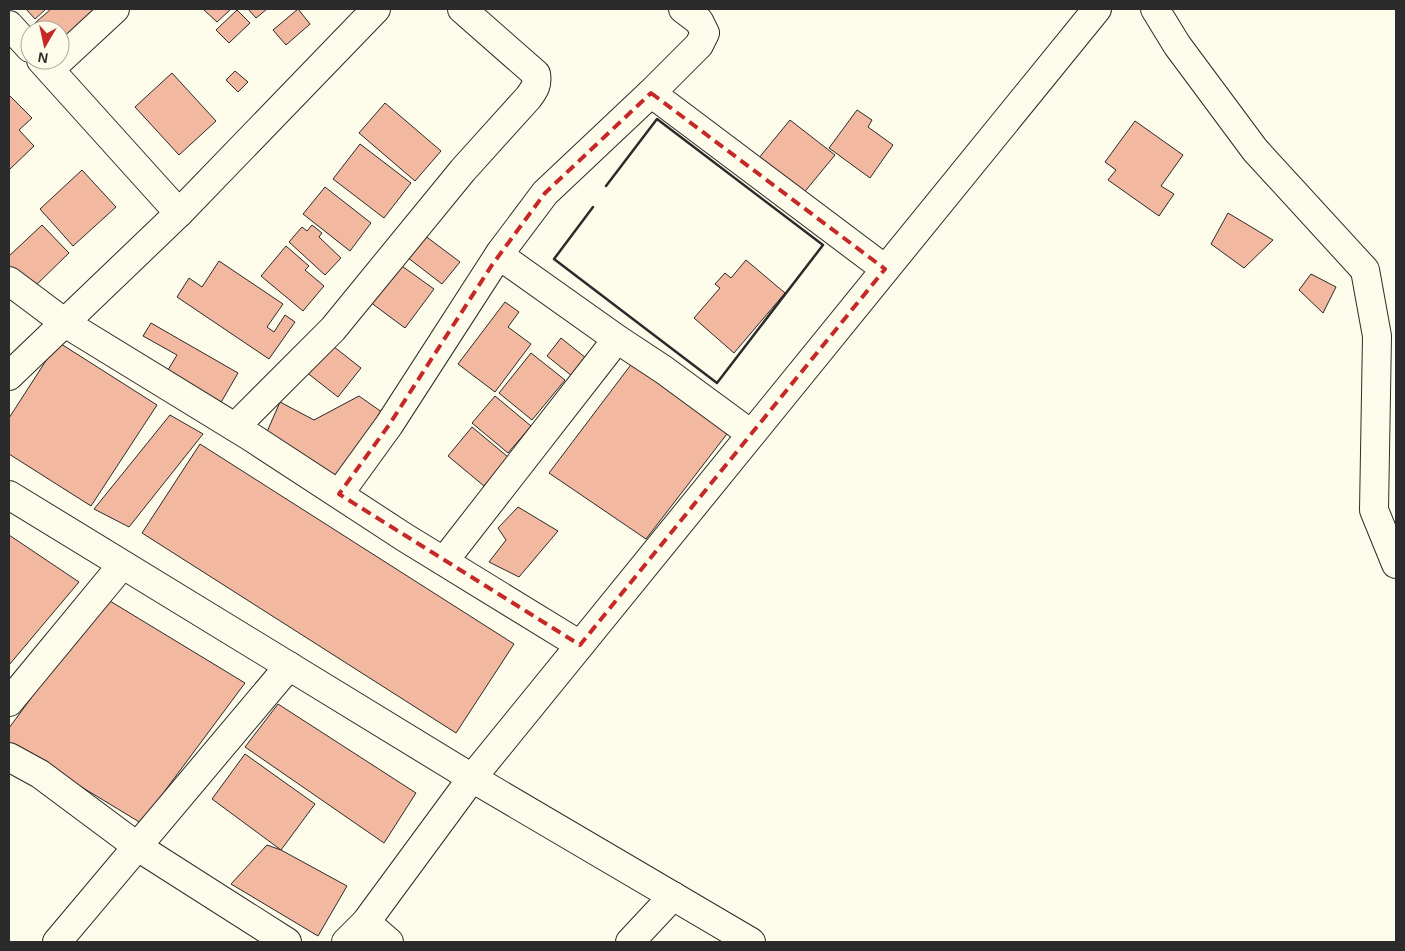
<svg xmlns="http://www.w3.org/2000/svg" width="1405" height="951" font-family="Helvetica,sans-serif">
  <rect width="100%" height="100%" fill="#fdfbea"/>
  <g fill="#f2b8a0" stroke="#2b2b2b">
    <path d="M26,9H46L35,19Z"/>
    <path d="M51,9H109L60,51V30H41L35,23Z"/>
    <path d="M203,9H231L217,22Z"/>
    <path d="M248,9H267L256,18Z"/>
    <path d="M298,9L310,24L286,45L273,30Z"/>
    <path d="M237,10L250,23L229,43L216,30Z"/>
    <path d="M235,71L248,82L238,92L226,80Z"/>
    <path d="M172,73L216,121L179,155L135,107Z"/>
    <path d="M9,95L32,118L19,130L34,146L9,170Z"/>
    <path d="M385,103L441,151L415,181L359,133Z"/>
    <path d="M857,110L872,120L868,127L893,145L870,178L829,148Z"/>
    <path d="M790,120L835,155L802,195L758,159Z"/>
    <path d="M1135,121L1183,155L1161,186L1174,194L1159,216L1108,180L1116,170L1105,162Z"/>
    <path d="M360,144L411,183L384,218L333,179Z"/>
    <path d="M82,170L116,207L73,246L40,209Z"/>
    <path d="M325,187L371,223L350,251L303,214Z"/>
    <path d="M1228,213L1273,240L1244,268L1211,244Z"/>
    <path d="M42,225L69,253L30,291L9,269V256Z"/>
    <path d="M312,225L322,233L319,237L341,258L325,275L289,242L302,227L307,231Z"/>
    <path d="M420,232L460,262L442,284L403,254Z"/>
    <path d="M286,246L309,266L305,270L324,286L303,311L261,276Z"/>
    <path d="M746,260L785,293L734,353L694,318L720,288L715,284L725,273L731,278Z"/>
    <path d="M219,261L283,304L267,327L274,332L285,315L295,322L269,359L177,297L189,278L202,287Z"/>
    <path d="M399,264L434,289L405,328L370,302Z"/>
    <path d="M1311,274L1336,287L1323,313L1299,290Z"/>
    <path d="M505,302L519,312L508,327L531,344L495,392L458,364Z"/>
    <path d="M151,323L238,373L216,411L162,380L177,355L143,336Z"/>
    <path d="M561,338L586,358L572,376L547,356Z"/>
    <path d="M324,339L361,368L338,397L301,368Z"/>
    <path d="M58,342L157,405L91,506L9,454V418Z"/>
    <path d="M531,353L565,380L532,420L499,393Z"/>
    <path d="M633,362L730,430L646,539L549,473Z"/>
    <path d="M359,396L386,415L334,477L266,434L280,402L314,420Z"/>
    <path d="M495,396L531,426L508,453L472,423Z"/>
    <path d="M170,415L203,434L129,527L94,509Z"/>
    <path d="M472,427L508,457L484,486L448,456Z"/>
    <path d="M200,444L514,644L456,733L142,533Z"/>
    <path d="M518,507L558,531L519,577L489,562L506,540L498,528Z"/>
    <path d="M9,535L79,582L9,665Z"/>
    <path d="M105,598L245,683L141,823L9,743V728Z"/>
    <path d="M278,704L416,793L384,843L245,747Z"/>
    <path d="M245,754L315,804L281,850L212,799Z"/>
    <path d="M267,845L281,850L347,886L318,936L231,884Z"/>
  </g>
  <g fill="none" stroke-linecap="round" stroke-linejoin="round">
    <defs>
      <g id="minor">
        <path d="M1155,9L1177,45L1255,150L1365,270L1377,336L1374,510L1396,564"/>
        <path d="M9,25L30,48"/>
        <path d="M41,60L179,213"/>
        <path d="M60,60L115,9"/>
        <path d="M651,93L885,269"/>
        <path d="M500,253L545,193L651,93L699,45L705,33L699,21L683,9"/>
        <path d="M9,281L65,323L251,437L404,537L580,645"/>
        <path d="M9,376L179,213L376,9"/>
        <path d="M235,427L333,329L463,170L528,98C534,90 538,85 536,74L462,9"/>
        <path d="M339,494L389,425L500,253L510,263L617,339L664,370L751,434"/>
        <path d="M9,495L472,778L751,942"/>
        <path d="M444,561L617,339"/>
        <path d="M9,702L122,565"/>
        <path d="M9,757L40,774L138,847L287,942"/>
        <path d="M366,922L389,942"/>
        <path d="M57,942L289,666"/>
        <path d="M346,942L366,922L472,778L1097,9"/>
        <path d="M630,942L673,896"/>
      </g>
    </defs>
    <use href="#minor" stroke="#2b2b2b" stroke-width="30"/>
    <use href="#minor" stroke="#fdfbea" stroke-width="28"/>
    <path stroke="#2b2b2b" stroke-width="2.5" d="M593,207L554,259L717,383L823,245L657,119L606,186"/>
  </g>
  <path fill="none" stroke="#c62828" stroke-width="4" stroke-dasharray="10 6" stroke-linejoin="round" d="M651,93L885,269L580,645L339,494L389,425L492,265L545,193Z"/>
  <rect width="1405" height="951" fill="none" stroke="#2b2b2b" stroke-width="20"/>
  <g transform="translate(45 45) rotate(189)"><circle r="24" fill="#fdfbea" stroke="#a9a89e"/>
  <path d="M0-4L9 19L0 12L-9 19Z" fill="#c62828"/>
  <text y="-8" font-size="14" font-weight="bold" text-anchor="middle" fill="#2b2b2b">N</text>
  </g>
</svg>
